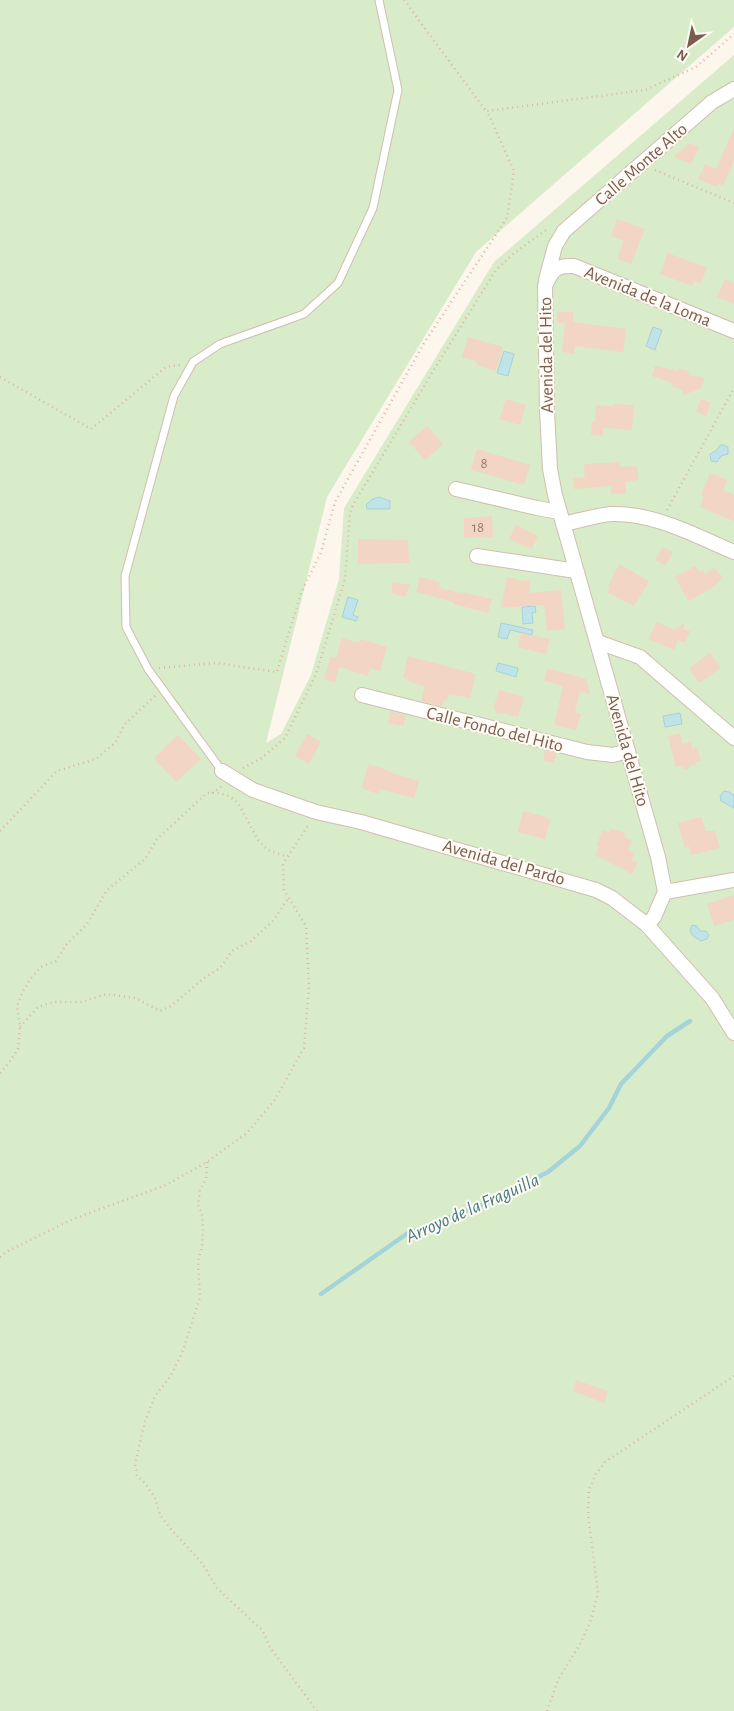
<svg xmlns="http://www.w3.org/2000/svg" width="734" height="1711" font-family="'Alegreya Sans',sans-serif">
  <rect width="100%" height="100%" fill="#fdf6ec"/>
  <path fill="#d8ecc9" d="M0,0H734V27L476,252L327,497L266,743L281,734L311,675L339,579L344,508L494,262L734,55V1711H0Z"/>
  <g fill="#bfe3e8" stroke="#a5d3da">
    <path d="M653,327L662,330L655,350L646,346Z"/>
    <path d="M504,351L514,354L508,376L497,373Z"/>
    <path d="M720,445H724L728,447V454L721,456L717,462L711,461L710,454L717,450Z"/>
    <path d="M379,497L390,501V509H367L366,505L371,500Z"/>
    <path d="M348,597L358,600L353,615L358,617L356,621L342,617Z"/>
    <path d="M535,606L536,612L532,613L533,623L523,624L522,607Z"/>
    <path d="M501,623L533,630L532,635L510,630L507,639L498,637Z"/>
    <path d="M498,663L518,668L516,677L496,671Z"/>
    <path d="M680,713L682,724L665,727L663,716Z"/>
    <path d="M724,791L729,792L734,795V808L721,801L720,796Z"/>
    <path d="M692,925L697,926L700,931H706L709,935L707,939L701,941L693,936L690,930Z"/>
  </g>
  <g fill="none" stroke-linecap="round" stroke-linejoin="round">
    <path stroke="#a5d3da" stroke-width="4.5" d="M321,1294L408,1233L484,1204L548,1172L580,1146L609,1108L621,1084L667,1036L690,1021"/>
  </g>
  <g fill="#f3d5c3">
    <path d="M734,128V161L723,186L719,183L717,187L698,179L705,164L716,169Z"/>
    <path d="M689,143L699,147L691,164L674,157Z"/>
    <path d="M617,219L645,229L631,264L617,259L624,241L611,236Z"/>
    <path d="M668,253L707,268L700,284L694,281L692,286L660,274Z"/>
    <path d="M725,279L734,283V304L717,297Z"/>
    <path d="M557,312H573V322L626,329L623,352L575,346L574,354L562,352L565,323H558Z"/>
    <path d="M468,337L503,347L496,371L477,365L476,361L462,357Z"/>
    <path d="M655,366L678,371L679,368L690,372L688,375L705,378L701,388L684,395L682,390L672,386V383L652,376Z"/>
    <path d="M506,399L526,405L520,425L499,419Z"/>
    <path d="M701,399L711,403L706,416L696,412Z"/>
    <path d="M613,404L634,405L632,430L603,428V436L591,435L592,421L595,422L596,405L613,406Z"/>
    <path d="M427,426L443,444L425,460L409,442Z"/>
    <path d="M477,449L530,465L524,485L471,470Z"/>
    <path d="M619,462L620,467L637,466L638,480L625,482L626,493L611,494V486L574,489L573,478L585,477L584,464Z"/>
    <path d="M710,473L727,480L723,490L734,495V521L700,507L704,497L701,496Z"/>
    <path d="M492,516L493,537L464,538V518Z"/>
    <path d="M516,525L538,536L532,549L509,539Z"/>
    <path d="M358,539L408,540L409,563L358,564Z"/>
    <path d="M663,547L673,552L665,566L655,560Z"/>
    <path d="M619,564L649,581L634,606L607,592L610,587L608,586Z"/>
    <path d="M695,566L699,572L703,570L705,574L714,568L723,577L712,588L688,601L675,577Z"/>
    <path d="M420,577L440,582L439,588L461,593V592L492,599L488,613L453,604L454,602L416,592Z"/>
    <path d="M507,577L520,580V581L529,580L530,593L561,590L565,629L547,631L544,605L501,608Z"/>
    <path d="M393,582L410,585L405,597L391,593Z"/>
    <path d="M656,622L673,629L671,631L685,623L683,629L690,631L685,643L678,640L674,650L649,639Z"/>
    <path d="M521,633L550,639L546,654L518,647Z"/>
    <path d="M342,638L359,643L360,639L387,647L380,671L370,668L368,676L339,667L335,682L324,679L331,656L336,658Z"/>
    <path d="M710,653L721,668L699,683L689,668Z"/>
    <path d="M408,656L476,674L470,698L449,694L447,701L444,700L442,706L421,701L425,686L412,683L403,677Z"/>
    <path d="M547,668L586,679L590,694L580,691L575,712L581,714L576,730L554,725L563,686L544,681Z"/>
    <path d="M499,690L524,697L518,717L501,713L497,715L494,707Z"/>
    <path d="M390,711L406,715L403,726L388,723Z"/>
    <path d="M680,733L682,744L691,742L692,749L697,748L701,761L695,762L696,765L690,766L687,770L681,766L676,767L668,736Z"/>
    <path d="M307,734L321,742L309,764L295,756Z"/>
    <path d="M178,735L201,759L176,782L154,758Z"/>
    <path d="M545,750L557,753L554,763L543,761Z"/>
    <path d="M369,764L387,770L386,771L419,781L414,798L380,789L378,794L361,788Z"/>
    <path d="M523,811L546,817L550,820L545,839L518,832Z"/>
    <path d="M701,817L706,831H715L720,848L691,855L689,846L685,848L678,823Z"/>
    <path d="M610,828L625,833L624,837L632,840L628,850L635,854L632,860L638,862L632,874L595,855L599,847L596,846L603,830L609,832Z"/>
    <path d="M734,895V920L714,926L707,904Z"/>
    <path d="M576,1380L608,1391L604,1403L573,1391Z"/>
  </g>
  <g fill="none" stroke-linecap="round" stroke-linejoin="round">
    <defs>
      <path id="lane" d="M222,771L148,669L126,627L125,576L174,396L193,362L220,344L304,314L338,283L373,208L398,90L379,0"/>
      <g id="street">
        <path d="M546,280L555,246L564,231L712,102L734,89"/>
        <path d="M456,489L537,508L559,512"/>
        <path d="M563,524C579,521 596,515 612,514C655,513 696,536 734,552"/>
        <path d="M477,556L576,571"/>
        <path d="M598,642L640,657L734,738"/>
        <path d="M362,695L587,752L613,755L628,751"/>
        <path d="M222,771L253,790L316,812L361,822L596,890L612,898L647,925L712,998L734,1033"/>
        <path d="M665,892L734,880"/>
        <path d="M647,925L654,917L665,892L658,857L555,495L550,469L547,410L545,286C552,270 556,265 574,266L734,331"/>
      </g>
    </defs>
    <use href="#lane" stroke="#d1beb0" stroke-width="9"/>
    <use href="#street" stroke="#d1beb0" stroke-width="16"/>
    <g stroke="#d9b8a5" stroke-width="2.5" stroke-dasharray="1 4" stroke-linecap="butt">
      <path d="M404,0L486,111"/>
      <path d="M655,170L734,203"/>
      <path d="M0,377L91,429L166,367L180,365"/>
      <path d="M667,510L734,388"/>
      <path d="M159,668L216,663L277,672L301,593L321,552L335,502L424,343L507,218L514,171L487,111L645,90L696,67L734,34"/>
      <path d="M243,768L262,758L285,738L316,674L345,579L350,513L353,505L438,363L496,270L513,254L549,228"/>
      <path d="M212,793L222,786"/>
      <path d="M0,831L57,771L96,759L115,743L125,724L156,695"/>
      <path d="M20,1027L38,1007L54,1002H82L106,994L135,998L160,1011L171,1006L203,979L220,968L232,951L251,941L273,921L289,897"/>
      <path d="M0,1073L8,1064L18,1049L20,1027L17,1006L22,993L31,978L41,967L56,961L66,945L87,924L107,890L145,859L157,839L207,793H219L229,796L238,803L258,840L268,850L287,857"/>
      <path d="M207,1162L206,1179L200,1190L198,1205L202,1213L203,1229L202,1247L198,1261L200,1297L182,1353L170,1377L155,1396L145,1421L135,1464L137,1476L145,1483L155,1498L160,1515L169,1527L202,1563L217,1588L263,1631L269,1646L317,1711"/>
      <path d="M0,1257L6,1252L73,1219L166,1185L207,1162L247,1133L274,1101L304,1048L309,987L306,926L284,890L283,864L309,824"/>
      <path d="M547,1711L558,1680L580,1644L590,1623L598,1593L588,1514L589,1489L596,1474L605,1462L734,1376"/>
    </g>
    <use href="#lane" stroke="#fff" stroke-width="7"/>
    <use href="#street" stroke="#fff" stroke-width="14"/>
  </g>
  <g text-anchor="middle" stroke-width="4" stroke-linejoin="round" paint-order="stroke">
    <g font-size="15" fill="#987a6a">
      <text x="484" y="468">8</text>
      <text x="478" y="532">18</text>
    </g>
    <g font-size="18" fill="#7a5c4d" stroke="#fffaf3">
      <text transform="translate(641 164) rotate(-41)" y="6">Calle Monte Alto</text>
      <text transform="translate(648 296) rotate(22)" y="6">Avenida de la Loma</text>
      <text transform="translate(546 355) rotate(-91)" y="6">Avenida del Hito</text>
      <text transform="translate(495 729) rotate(14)" y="6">Calle Fondo del Hito</text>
      <text transform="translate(628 750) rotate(74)" y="6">Avenida del Hito</text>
      <text transform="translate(504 862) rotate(16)" y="6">Avenida del Pardo</text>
    </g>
    <g font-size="19" font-style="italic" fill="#437c86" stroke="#fffaf3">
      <text transform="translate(472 1207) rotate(-24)" y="7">Arroyo de la Fraguilla</text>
    </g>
  </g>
  <g transform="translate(689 45) rotate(213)" stroke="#fffaf3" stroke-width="4" paint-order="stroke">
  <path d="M0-4L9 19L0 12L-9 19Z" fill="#7a5c4d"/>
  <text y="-8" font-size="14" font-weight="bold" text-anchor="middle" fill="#7a5c4d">N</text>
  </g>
</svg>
